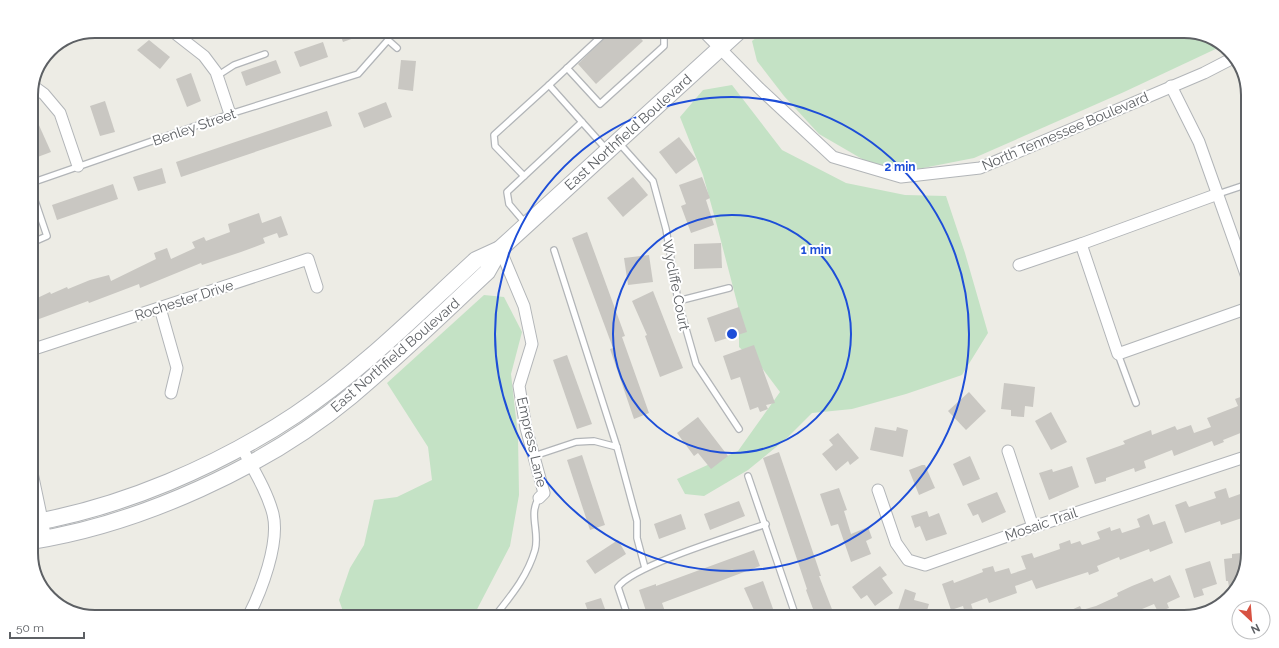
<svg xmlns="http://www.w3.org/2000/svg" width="1279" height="648" font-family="Raleway,sans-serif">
  <rect width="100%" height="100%" fill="#edece5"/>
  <g fill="#c4e2c5">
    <path d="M765,31H1184L1212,38L1222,46L1124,92L974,158L913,170L869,163L819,134L784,96L757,61L752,41Z"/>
    <path d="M732,85L782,150L846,183L905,195L946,196L965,253L988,333L962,375L906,394L852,409L812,413L786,439L748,470L704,496L685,494L677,479L738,451L780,392L762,368L739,347V310L716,222L703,175L680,117L703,90Z"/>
    <path d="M484,295L504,297L522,332L511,374L518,436L519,495L510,546L473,617H345L339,600L350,568L364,545L374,500L397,497L432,480L428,447L387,383Z"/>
  </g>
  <g fill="#c9c7c2">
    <path d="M339,31H371V32L343,42Z"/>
    <path d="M612,31H634L643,41L596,84L578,64Z"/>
    <path d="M149,40L170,57L160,69L137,50Z"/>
    <path d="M323,42L328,57L300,67L294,52Z"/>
    <path d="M276,60L281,73L246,86L241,72Z"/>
    <path d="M401,60L416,61L413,91L398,89Z"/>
    <path d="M191,73L201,101L187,107L176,79Z"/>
    <path d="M105,101L115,132L100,136L90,106Z"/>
    <path d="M386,102L392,117L364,128L358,113Z"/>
    <path d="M327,111L332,126L181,177L176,162Z"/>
    <path d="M38,123L51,152L35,158L31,148V126Z"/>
    <path d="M679,137L696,159L676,174L659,152Z"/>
    <path d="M162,168L166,183L138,191L133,177Z"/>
    <path d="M633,177L648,195L623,217L607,198Z"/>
    <path d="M702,177L710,198L706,200L714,225L691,233L681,206L686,204L679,185Z"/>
    <path d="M113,184L118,199L57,220L52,205Z"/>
    <path d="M259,213L262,223L281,216L288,235L279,238L277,233L263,238L265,243L241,252L202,265L201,263L140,288L139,284L89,303L88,301L31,322V301L50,292L51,294L67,287L68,289L90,280L109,275L111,281L156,259L154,253L167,248L171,259L195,248L192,242L204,237L206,241L230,232L228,224Z"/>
    <path d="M587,232L625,336L622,337L649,413L634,419L610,349L613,348L572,238Z"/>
    <path d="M721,243L722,268L694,269V244Z"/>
    <path d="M649,255L653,282L628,285L624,258Z"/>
    <path d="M653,291L683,368L660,377L645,336L647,335L632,301Z"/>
    <path d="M739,307L747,332L715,342L707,318Z"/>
    <path d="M754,345L775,403L766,405L768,409L760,412L758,407L750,410L740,377L731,380L723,356Z"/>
    <path d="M567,355L592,424L577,429L553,360Z"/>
    <path d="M1004,383L1035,387L1033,407L1025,406L1024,417L1011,416V410L1001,409Z"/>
    <path d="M969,392L986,411L966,430L948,411Z"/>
    <path d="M1246,395L1248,402V430L1223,440L1224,442L1214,446L1212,441L1174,456L1172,450L1144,461L1146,468L1135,472L1134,468L1106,478V481L1095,484L1086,458L1125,444L1123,441L1151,430L1152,435L1175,426L1177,430L1191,425L1194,433L1211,427L1207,418L1238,406L1235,399Z"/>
    <path d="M1051,412L1067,442L1051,450L1035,421Z"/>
    <path d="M698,417L728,456L711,469L698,453L694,456L677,433Z"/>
    <path d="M875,427L896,431L897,427L908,430L903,457L870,450Z"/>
    <path d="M838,433L859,458L850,465L848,461L836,471L822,454L833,445L829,440Z"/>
    <path d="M779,452L821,576H819L835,617H816L806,590L807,589L763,458Z"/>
    <path d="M582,455L605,525L590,530L567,460Z"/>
    <path d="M970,456L980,479L963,486L953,464Z"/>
    <path d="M922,465H925L935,488L919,495L909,470Z"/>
    <path d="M1072,466L1079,487L1049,500L1039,473L1052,469L1053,472Z"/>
    <path d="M839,488L847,510L844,511L851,534L868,527L872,538L866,541L871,554L851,562L838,524L831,526L820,494Z"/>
    <path d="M1226,488L1229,498L1243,493L1248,508V516L1221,525L1220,521L1185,533L1175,505L1186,501L1189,507L1216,498L1214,492Z"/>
    <path d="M997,492L1006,512L982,523L978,514L973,516L967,504Z"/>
    <path d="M739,501L745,516L710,530L704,514Z"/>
    <path d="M927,511L929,517L939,513L947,534L926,541L920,526L915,528L911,516Z"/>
    <path d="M681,514L686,529L659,539L654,524Z"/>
    <path d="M1149,514L1153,525L1165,521L1173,543L1150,552L1149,549L1120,560L1119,557L1097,566L1099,571L1089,575L1088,572L1036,589L1032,580L1015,586L1017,593L989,603L987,598L971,604L973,610L965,613L963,606L951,610L942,584L953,580L954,583L983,572L982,569L993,566L995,572L1009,568L1011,574L1026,569L1021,556L1032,553L1034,558L1060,549L1059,544L1070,540L1071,544L1080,541L1082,545L1100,539L1097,532L1110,527L1111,531L1120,528L1122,533L1140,527L1137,519Z"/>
    <path d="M618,540L626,554L595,574L586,561Z"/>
    <path d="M754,550L760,566L662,603L667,617H648L639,590L656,584V586Z"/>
    <path d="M1241,553V559H1247L1241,581L1237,586L1229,587L1228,581H1226L1224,559L1232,558V554Z"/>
    <path d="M1210,561L1217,584L1202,589L1204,595L1194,598L1185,569Z"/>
    <path d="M880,566L887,575L882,578L893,593L875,606L867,595L861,599L852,587Z"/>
    <path d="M1170,575L1180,597L1167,603L1169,608L1158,612L1154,604L1123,617H1067L1071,615L1069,611L1080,606L1082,610L1096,606L1118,596L1117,593L1132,586L1152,578L1154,582Z"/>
    <path d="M763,581L776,617H757L744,588Z"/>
    <path d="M905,589L916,593L914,600L929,604L925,617H908L897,613Z"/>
    <path d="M601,598L608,617H590L585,603Z"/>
  </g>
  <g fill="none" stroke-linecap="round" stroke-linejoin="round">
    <defs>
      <g id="service">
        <path d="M607,31L549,85L607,150"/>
        <path d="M567,68L600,104L664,46V34L661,31"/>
        <path d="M217,76L234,65L265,54"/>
        <path d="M619,143L653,181L666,229L678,301L696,364L739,429"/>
        <path d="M524,176L495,146L494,135L549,85"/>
        <path d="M31,183L230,114L358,74L388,40L397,48"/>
        <path d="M31,189L47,236L31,243"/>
        <path d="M1218,194L1248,184"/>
        <path d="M526,224L509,204L507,192L582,122"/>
        <path d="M554,250L617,447L637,521V538L645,568"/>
        <path d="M678,301L729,288"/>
        <path d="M1118,354L1136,403"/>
        <path d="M534,456L576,442L594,441L617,447"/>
        <path d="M748,476L796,617"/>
        <path d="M501,617L499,611C514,592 528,574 535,550C540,532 528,514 539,498"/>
        <path d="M628,617L618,587C634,565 735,535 766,524"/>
      </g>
      <g id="minor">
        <path d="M172,31L204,56L216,72L230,114"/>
        <path d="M703,31L759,88L833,157L901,177L980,168L1204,73L1235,57"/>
        <path d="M33,86L44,94L60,113L78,166"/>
        <path d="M1171,86L1199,142L1248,280"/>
        <path d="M1218,194L1081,244L1118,354L1248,308"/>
        <path d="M500,249L524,306L532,344L519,386L526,428L544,493L539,498"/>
        <path d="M1019,265L1081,244"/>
        <path d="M160,308L177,368L171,393"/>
        <path d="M31,350L308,259L317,287"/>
        <path d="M242,448C253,469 267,491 273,514C280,543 261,592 248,617"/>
        <path d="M1008,451L1033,527"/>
        <path d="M31,468L46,539"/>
        <path d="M878,490L896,543L908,560L925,565L1033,527L1248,456"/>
      </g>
      <g id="secondary">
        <path d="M31,523C123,507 218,466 295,415C361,371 418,313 476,260L500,249L739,31"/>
        <path d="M31,541C140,524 266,467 351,396C398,357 442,314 487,272L500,249"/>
      </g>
    </defs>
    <use href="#service" stroke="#b2b5b8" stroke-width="8"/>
    <use href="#minor" stroke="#b2b5b8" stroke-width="13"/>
    <use href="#secondary" stroke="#b1b4b8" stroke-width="18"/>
    <use href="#service" stroke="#fff" stroke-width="5.5"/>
    <use href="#minor" stroke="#fff" stroke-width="11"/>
    <use href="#secondary" stroke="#fff" stroke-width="16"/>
  </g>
  <g fill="none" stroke="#1d4ed8" stroke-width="2">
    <circle cx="732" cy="334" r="119"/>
    <circle cx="732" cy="334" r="237"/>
  </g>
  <g text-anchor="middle" stroke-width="4" stroke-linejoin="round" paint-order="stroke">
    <g font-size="14" fill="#5d6064" stroke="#fff">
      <text transform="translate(194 127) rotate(-19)" y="5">Benley Street</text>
      <text transform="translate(1065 131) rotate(-23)" y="5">North Tennessee Boulevard</text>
      <text transform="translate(628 132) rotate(-42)" y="5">East Northfield Boulevard</text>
      <text transform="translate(676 285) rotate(79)" y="5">Wycliffe Court</text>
      <text transform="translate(184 300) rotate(-18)" y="5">Rochester Drive</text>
      <text transform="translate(395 355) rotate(-41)" y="5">East Northfield Boulevard</text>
      <text transform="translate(532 442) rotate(77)" y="5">Empress Lane</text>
      <text transform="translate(1041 524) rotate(-19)" y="5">Mosaic Trail</text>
    </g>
  </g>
  <path d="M0 0H1279V648H0ZM95 38H1184A57 57 0 0 1 1241 95V553A57 57 0 0 1 1184 610H95A57 57 0 0 1 38 553V95A57 57 0 0 1 95 38Z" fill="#fff" fill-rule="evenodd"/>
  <path fill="none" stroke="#5d6064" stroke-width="2" d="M95 38H1184A57 57 0 0 1 1241 95V553A57 57 0 0 1 1184 610H95A57 57 0 0 1 38 553V95A57 57 0 0 1 95 38Z"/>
  <circle cx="732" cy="334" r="6" fill="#1d4ed8" stroke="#fff" stroke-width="2"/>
  <g font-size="12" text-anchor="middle" font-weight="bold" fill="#1d4ed8" stroke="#fff" stroke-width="4" stroke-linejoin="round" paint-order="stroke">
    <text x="900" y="171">2 min</text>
    <text x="816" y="254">1 min</text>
  </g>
  <g transform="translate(1251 620) rotate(154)"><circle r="19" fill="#ffffff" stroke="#bebfc1"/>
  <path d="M0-3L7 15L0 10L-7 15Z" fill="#d75242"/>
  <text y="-6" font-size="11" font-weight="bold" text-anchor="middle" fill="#5d6064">N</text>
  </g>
  <path d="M10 632v6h74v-6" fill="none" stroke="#5d6064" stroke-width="2"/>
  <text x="16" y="632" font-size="12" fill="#5d6064" stroke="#ffffff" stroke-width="3" paint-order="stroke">50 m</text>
</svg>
